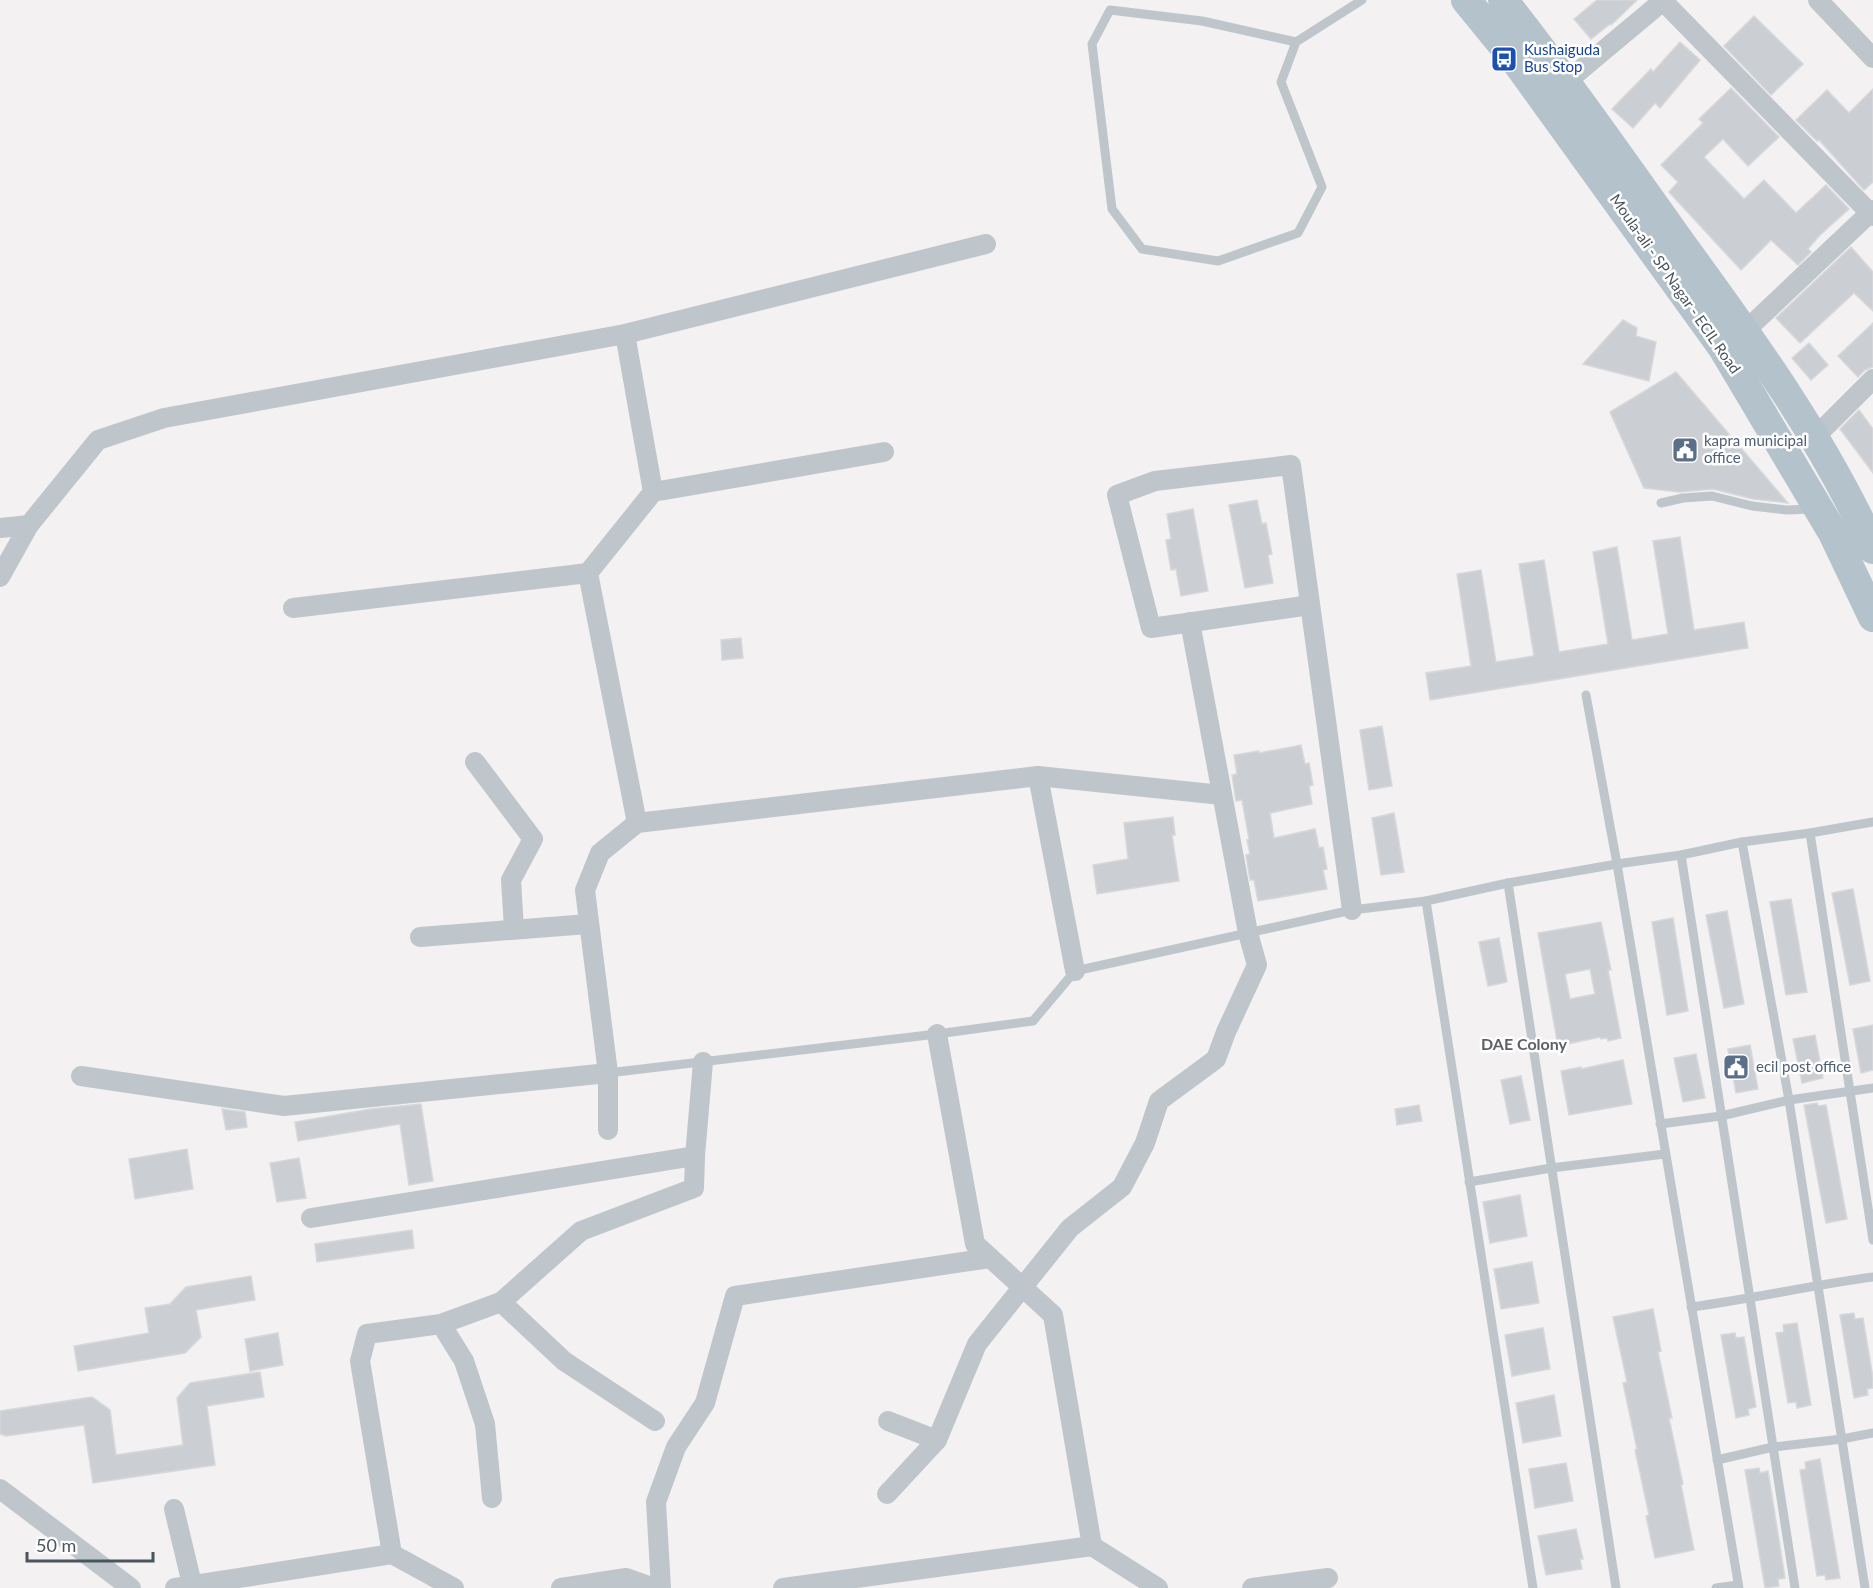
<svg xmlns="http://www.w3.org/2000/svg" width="1873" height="1588" font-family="Lato,sans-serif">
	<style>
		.building { fill: #cbced3; stroke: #d6d8db; stroke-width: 1.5; fill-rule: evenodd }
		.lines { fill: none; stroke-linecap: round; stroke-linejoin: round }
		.service { stroke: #bec6cc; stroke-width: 9 }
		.minor { stroke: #bec6cc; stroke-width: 20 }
		.primary { stroke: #b4c2cc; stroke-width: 30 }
		.labels { text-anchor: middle; stroke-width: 5; stroke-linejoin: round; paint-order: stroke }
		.transit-label { font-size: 15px; fill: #164399; stroke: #fff; text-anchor: start }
		.street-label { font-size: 15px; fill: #4b555c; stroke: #fff }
		.service-label { font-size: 15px; fill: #4e5e75; stroke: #fff; text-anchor: start }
		.neighbourhood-label { font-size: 16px; font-weight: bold; fill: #5e6265; stroke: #fff }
	</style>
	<rect width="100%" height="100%" fill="#f3f1f1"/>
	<g class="building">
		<polygon points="1597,0 1637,0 1611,25 1610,24 1591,39 1574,19"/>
		<polygon points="1754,16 1803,64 1771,95 1724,46"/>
		<polygon points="1680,42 1700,60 1660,108 1655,103 1633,128 1612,109 1651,69 1653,72"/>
		<polygon points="1731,88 1779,137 1748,166 1723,139 1704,157 1744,199 1764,180 1796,213 1826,185 1849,209 1819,236 1808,249 1811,252 1798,265 1771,240 1741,270 1669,192 1678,182 1661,165 1703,123 1699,119"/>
		<polygon points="1873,89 1873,182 1864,190 1819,140 1817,141 1796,120 1827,90 1849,113"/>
		<polygon points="1851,247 1873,272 1873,311 1854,293 1800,343 1776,318"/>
		<polygon points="1623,320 1637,328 1636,336 1656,342 1649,381 1583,364"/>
		<polygon points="1873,323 1873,367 1865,370 1858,377 1838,356"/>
		<polygon points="1809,343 1828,365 1811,380 1792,358"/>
		<polygon points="1676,372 1788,503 1753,499 1713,489 1679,492 1644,488 1610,412"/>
		<polygon points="1859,410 1873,429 1873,473 1840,429"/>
		<polygon points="1257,500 1262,524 1266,523 1272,554 1268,555 1273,583 1245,588 1229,505"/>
		<polygon points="1193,509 1208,591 1181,596 1176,569 1171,570 1166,540 1171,539 1167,514"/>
		<polygon points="1680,537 1694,630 1744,622 1748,648 1430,700 1426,673 1471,666 1457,574 1481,570 1496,662 1534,656 1519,564 1544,560 1559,652 1608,644 1593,552 1617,547 1632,640 1668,634 1653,541"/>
		<polygon points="741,638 743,658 722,660 721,640"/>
		<polygon points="1382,726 1392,786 1369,790 1360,730"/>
		<polygon points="1301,745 1305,764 1309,763 1313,785 1309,786 1312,804 1270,813 1274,838 1315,829 1319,848 1323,847 1327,869 1323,870 1327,889 1258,901 1254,880 1250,880 1246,855 1250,854 1247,840 1249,839 1242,800 1236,801 1232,775 1237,774 1234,755 1259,751 1259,753"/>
		<polygon points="1394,813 1404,872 1381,875 1372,818"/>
		<polygon points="1173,817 1175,835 1172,835 1179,881 1097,894 1093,865 1128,859 1124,823"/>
		<polygon points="1853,889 1870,981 1850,985 1832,893"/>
		<polygon points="1791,899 1807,992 1786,995 1770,902"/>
		<polygon points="1727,911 1744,1004 1724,1008 1706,915"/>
		<polygon points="1673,918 1688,1011 1667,1015 1652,922"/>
		<path d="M1601 922 1611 970H1608L1621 1038 1608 1041 1607 1038 1601 1039 1600 1037 1558 1046 1538 933ZM1590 969 1595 994 1570 999 1565 974Z"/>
		<polygon points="1499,938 1507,982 1488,986 1479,942"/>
		<polygon points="1873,1025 1873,1070 1861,1073 1853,1029"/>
		<polygon points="1815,1035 1823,1078 1802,1083 1793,1039"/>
		<polygon points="1750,1045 1758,1089 1736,1093 1728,1049"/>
		<polygon points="1696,1054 1705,1098 1683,1102 1674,1058"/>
		<polygon points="1623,1060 1632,1104 1569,1115 1561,1071 1581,1067 1581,1069"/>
		<polygon points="1521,1076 1530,1120 1510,1124 1501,1080"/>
		<polygon points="1817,1103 1818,1106 1826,1105 1847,1219 1826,1223 1804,1105"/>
		<polygon points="421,1104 433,1181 409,1185 400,1124 298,1141 295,1122 371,1109"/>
		<polygon points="1419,1105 1422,1121 1397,1125 1395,1109"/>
		<polygon points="222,1109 245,1112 247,1127 226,1130"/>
		<polygon points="187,1149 193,1189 135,1199 129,1159"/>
		<polygon points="299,1158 306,1198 277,1202 270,1163"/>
		<polygon points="1520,1195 1527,1236 1490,1243 1483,1202"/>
		<polygon points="412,1230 414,1248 317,1262 315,1244"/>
		<polygon points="1532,1262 1539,1303 1501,1309 1494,1269"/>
		<polygon points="251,1276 255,1300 196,1310 201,1337 185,1353 78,1371 74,1346 149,1333 145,1308 170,1304 186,1287"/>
		<polygon points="1653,1309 1661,1351 1658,1352 1672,1418 1669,1418 1683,1484 1681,1485 1694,1550 1655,1558 1646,1516 1649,1515 1635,1450 1637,1449 1623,1383 1627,1382 1613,1317"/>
		<polygon points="1854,1313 1855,1319 1863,1318 1873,1378 1873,1388 1867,1389 1868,1395 1854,1398 1840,1315"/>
		<polygon points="1797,1323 1811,1405 1797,1408 1796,1402 1788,1403 1776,1333 1784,1332 1783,1325"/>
		<polygon points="1543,1328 1550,1369 1512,1376 1505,1335"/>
		<polygon points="278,1333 283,1365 250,1371 245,1339"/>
		<polygon points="1735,1333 1736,1338 1744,1337 1756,1407 1748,1409 1749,1415 1736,1418 1721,1335"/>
		<polygon points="260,1372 264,1397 207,1406 215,1465 93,1483 84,1425 6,1436 0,1434 0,1411 92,1397 110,1410 116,1455 183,1445 177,1398 190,1383"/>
		<polygon points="1554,1395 1561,1436 1523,1443 1516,1403"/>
		<polygon points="1820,1459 1840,1578 1826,1580 1825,1575 1817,1576 1800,1470 1806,1469 1805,1462"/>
		<polygon points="1566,1463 1573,1501 1535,1508 1529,1469"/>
		<polygon points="1759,1468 1760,1473 1768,1471 1785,1578 1778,1579 1779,1586 1765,1588 1745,1470"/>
		<polygon points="1576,1529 1583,1559 1580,1559 1582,1569 1546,1575 1538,1536"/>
	</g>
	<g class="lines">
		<g class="service">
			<polyline points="1296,42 1202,21 1110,10 1092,44 1112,209 1142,249 1218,261 1298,233 1322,187 1281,82 1296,42 1362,0"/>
			<polyline points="1661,503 1683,498 1712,496 1752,506 1786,510 1812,509"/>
			<polyline points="1586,695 1617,864 1739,1588"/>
			<polyline points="1810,833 1873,1240"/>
			<polyline points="1742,842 1789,1100 1865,1588"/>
			<polyline points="1681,855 1795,1588"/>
			<polyline points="1508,883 1616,1588"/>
			<polyline points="1426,901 1533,1588"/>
			<polyline points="608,1073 937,1034 1033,1021 1075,971 1352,910 1426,901 1508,883 1617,864 1681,855 1742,842 1810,833 1873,822"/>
			<polyline points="1660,1124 1721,1116 1789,1100 1873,1088"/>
			<polyline points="1469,1182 1551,1168 1665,1154"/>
			<path d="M1691 1307C1752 1299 1812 1285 1873 1277"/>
			<polyline points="1717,1460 1773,1447 1842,1439 1873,1433"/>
			<polyline points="1716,1588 1738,1585"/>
		</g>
		<g class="minor">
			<polyline points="1662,0 1873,216"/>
			<polyline points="1818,0 1873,58"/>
			<polyline points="1566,82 1664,0"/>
			<polyline points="1745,331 1873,210"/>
			<polyline points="1814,438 1873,379"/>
			<polyline points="653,492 884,452"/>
			<polyline points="0,528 29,525"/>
			<polyline points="0,577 29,525 98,440 164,418 625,334 986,244"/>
			<polyline points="1310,605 1151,628 1117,495 1155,481 1291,465 1352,910"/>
			<polyline points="293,608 588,573"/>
			<polyline points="475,762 533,839 511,880 514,929"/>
			<polyline points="1038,776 1075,971"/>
			<polyline points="637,823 1038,776 1222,795"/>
			<polyline points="420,937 588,924"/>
			<polyline points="937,1034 975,1244 1053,1315 1092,1546 1158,1588"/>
			<polyline points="81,1076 284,1106 608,1073"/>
			<polyline points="608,1130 608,1073 585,890 600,853 637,823 588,573 653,492 625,334"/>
			<polyline points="311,1218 695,1156"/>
			<polyline points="501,1302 564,1361 655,1421"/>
			<polyline points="441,1324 464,1361 485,1424 492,1498"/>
			<polyline points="888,1421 937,1440"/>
			<polyline points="0,1489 131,1588"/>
			<polyline points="887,1494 937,1440 977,1344 1070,1228 1122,1187 1145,1143 1159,1101 1216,1059 1226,1032 1257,965 1248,933 1190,622"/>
			<polyline points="174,1509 193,1588"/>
			<polyline points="175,1588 392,1554"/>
			<polyline points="454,1588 392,1554 360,1361 367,1334 441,1324 501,1302 581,1231 694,1188 695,1156 703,1062"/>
			<polyline points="561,1588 626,1578 654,1588"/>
			<polyline points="661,1588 656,1502 676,1447 705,1403 735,1296 990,1258"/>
			<polyline points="783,1588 1092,1546"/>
			<polyline points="1252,1588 1328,1578"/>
		</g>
		<g class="primary">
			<polyline points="1466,0 1515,60 1723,348 1833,533 1873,617"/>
			<path d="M1503 0C1566 80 1624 163 1683 246 1753 342 1824 440 1873 549"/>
		</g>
	</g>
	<defs>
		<symbol id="bus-square" viewBox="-11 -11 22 22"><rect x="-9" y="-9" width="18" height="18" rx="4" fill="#1a4fb4" stroke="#fff"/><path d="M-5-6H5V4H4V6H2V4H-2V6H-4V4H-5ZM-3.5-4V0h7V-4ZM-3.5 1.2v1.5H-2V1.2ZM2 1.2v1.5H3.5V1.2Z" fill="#fff"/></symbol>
		<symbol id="civic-square" viewBox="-11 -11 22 22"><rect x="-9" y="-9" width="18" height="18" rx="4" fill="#5c6f8a" stroke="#fff"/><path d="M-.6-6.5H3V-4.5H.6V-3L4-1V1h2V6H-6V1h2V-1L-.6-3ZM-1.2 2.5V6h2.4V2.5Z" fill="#fff"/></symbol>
	</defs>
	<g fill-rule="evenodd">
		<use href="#bus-square" x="1489" y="44" width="30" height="30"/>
		<use href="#civic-square" x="1670" y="435" width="30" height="30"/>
		<use href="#civic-square" x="1721" y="1052" width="30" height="30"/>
	</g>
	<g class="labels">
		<g class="transit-label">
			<text x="1524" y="55">Kushaiguda<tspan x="1524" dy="17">Bus Stop</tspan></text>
		</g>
		<g class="street-label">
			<text transform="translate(1675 284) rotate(55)" y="5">Moula-ali - SP Nagar - ECIL Road</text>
		</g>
		<g class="service-label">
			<text x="1704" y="446">kapra municipal<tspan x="1704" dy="17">office</tspan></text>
			<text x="1756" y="1072">ecil post office</text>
		</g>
		<g class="neighbourhood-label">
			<text x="1524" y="1050">DAE Colony</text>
		</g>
	</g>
	<path d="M27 1552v9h126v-9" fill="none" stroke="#4b555c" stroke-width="3"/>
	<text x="36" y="1552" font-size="18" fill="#4b555c" stroke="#ffffff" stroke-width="4.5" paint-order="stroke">50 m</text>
</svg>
